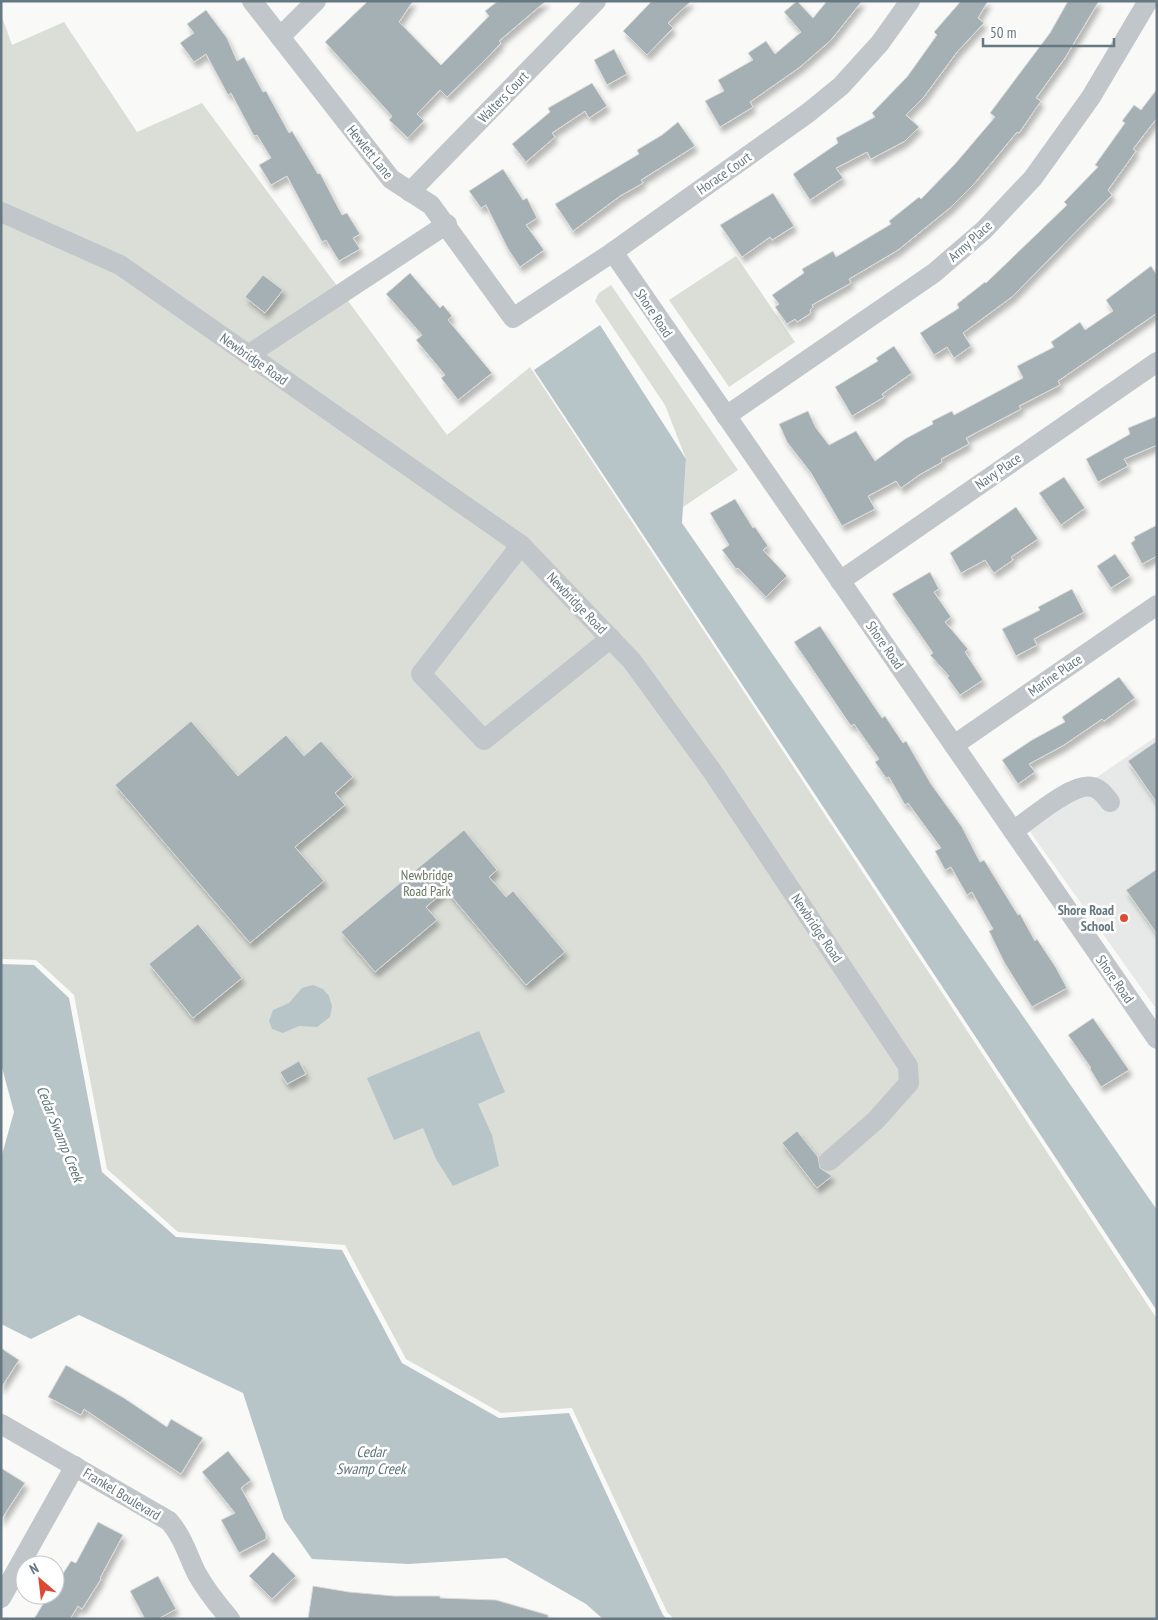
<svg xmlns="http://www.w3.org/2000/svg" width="1158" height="1620" font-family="'PT Sans Narrow',sans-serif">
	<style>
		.built { fill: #e7e9e8 }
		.green { fill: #daded7 }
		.water { fill: #b8c5c8 }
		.building { fill: #a5b0b4; stroke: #dbdbd9; filter: url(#shadow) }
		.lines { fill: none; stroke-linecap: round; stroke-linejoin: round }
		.minor { stroke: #c0c6c9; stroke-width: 20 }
		.poi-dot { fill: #dd4a34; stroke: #fff; stroke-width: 2 }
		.labels { text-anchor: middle; stroke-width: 5; stroke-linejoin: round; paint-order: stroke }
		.street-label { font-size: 14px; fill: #667881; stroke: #fff }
		.park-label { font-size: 14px; fill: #6a7964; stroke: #fff }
		.poi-label { font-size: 14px; font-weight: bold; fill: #667881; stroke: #fff; text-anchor: end }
		.water-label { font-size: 15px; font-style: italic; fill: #60767b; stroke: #fff }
	</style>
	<defs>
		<filter id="shadow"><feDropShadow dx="3" dy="5.5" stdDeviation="2.5" flood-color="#0004"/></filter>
	</defs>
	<rect width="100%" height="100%" fill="#f9f9f7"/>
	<polygon class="built" points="1157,736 1157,1010 1026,826"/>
	<g class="green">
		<polygon points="1,14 12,45 64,22 137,132 202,103 447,435 530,367 1157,1319 1157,1619 674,1619 667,1612 572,1408 501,1413 406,1359 345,1245 178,1232 107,1169 74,995 36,960 1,959"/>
		<polygon points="736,256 795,342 729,387 669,300"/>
		<polygon points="611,285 738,470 683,507 686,459 665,405 595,301 599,293"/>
	</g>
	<g class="water">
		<polygon points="600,325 686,459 682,523 1157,1210 1157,1311 534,370"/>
		<polygon points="1,964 34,965 69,998 102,1172 176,1237 342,1250 402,1363 499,1418 569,1413 663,1615 667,1619 603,1619 586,1604 506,1558 408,1564 312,1559 284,1519 243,1393 79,1315 31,1339 1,1324 1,1158 14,1112 1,1064"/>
		<polygon points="313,985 323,989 329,996 332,1006 330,1017 317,1027 299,1026 283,1033 272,1029 269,1021 273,1010 289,1003 302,988"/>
		<polygon points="479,1031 505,1092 478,1104 492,1135 499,1166 453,1186 436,1159 423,1128 394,1140 367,1078"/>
	</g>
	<g class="building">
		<polygon points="368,1 413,1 399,22 441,65 489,16 485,11 498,1 546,1 499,41 501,43 485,60 447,97 440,90 417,114 424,121 408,138 389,120 392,116 325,42"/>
		<polygon points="652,1 691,1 668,23 673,28 647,55 623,31"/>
		<polygon points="797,1 813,18 827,1 862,1 831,40 800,67 750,102 753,107 720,127 705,101 724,91 718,80 753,60 748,53 766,41 775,54 801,32 784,12"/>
		<polygon points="961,1 988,1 978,18 984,23 957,52 923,98 906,115 919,127 905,141 871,159 867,152 836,168 843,178 810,200 793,174 838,143 836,138 875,117 872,113 907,77 937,35 934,32"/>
		<polygon points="1068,1 1099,1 1065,58 1036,98 1041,101 1019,133 1017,132 974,184 951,207 898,250 849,279 851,283 812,305 813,307 810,310 811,313 797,322 795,319 787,324 775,307 779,304 772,295 804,273 802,269 833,251 836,257 891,224 889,221 919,197 921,199 955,164 995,117 990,113 1050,33"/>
		<polygon points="206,10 227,38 237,61 244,57 263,92 266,91 289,133 292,131 318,174 320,173 342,215 347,213 360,234 353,238 360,249 339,261 326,240 322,242 287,176 271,185 259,165 271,158 257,135 254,136 231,93 228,95 206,54 194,62 180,43 194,33 187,24"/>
		<polygon points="614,49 627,74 607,85 594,60"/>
		<polygon points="592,83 607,106 589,118 585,111 552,133 555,137 526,162 512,144 550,112 548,108"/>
		<polygon points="1157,89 1157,118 1133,149 1136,151 1108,190 1112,195 1013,296 963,333 971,346 954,358 947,347 934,355 920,333 959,308 957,304 985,282 986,283 1067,205 1064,202 1098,167 1095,165 1125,123 1122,121 1134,105 1141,110"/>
		<polygon points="678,122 695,146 641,180 643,183 620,196 573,231 555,204 639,154 637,150 662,135"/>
		<polygon points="503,169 523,200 527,198 537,218 526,225 544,250 520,267 508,249 486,205 481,208 469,191"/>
		<polygon points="773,193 794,226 772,240 770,237 742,257 720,225"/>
		<polygon points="1151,266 1157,275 1157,313 1058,381 1060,385 1019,406 1021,409 966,438 969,444 941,459 942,462 919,475 901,488 896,481 868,496 875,509 842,526 811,473 787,442 779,424 808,411 816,428 829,445 856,431 875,461 905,439 933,424 932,421 952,411 954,415 1023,378 1017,366 1054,347 1051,342 1080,322 1085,330 1113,311 1106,300"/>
		<polygon points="410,273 440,308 443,305 452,316 448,320 492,373 458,400 441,378 445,375 416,340 422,335 386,294"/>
		<polygon points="263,275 283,290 265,313 245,297"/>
		<polygon points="894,346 912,373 882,394 884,397 852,416 835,387 878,361 876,358"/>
		<polygon points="1157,416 1157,445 1124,459 1128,466 1098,482 1086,459 1130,434 1128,428"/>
		<polygon points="1064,477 1085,508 1061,525 1039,493"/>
		<polygon points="735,499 753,528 755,527 768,546 763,550 787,576 766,597 738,568 736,569 722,550 729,545 710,513"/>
		<polygon points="1016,507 1038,539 1011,557 1013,560 994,573 985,560 961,573 950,553"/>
		<polygon points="1157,525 1157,556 1142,564 1131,543 1135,540 1134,537"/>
		<polygon points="1115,554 1130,576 1111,588 1097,566"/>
		<polygon points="930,572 939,589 934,592 951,617 945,622 968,649 965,652 983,680 960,695 947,677 949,676 930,655 933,653 892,594"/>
		<polygon points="1072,589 1084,612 1034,639 1037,645 1016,656 1002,629 1040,610 1038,607"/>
		<polygon points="820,626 882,718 885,716 903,743 906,741 931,784 962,827 980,862 984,860 1018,915 1020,914 1035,941 1037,939 1055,966 1067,988 1032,1007 1004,962 989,931 993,929 972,892 967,895 951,867 945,870 935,851 941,848 908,803 905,805 889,777 886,778 875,762 879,759 854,724 851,726 794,642"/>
		<polygon points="1119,677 1135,698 1104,721 1102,719 1064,745 1029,764 1035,772 1018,784 1002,760 1032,740 1065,722 1062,717"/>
		<polygon points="191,721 238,776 286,735 304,756 321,741 353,777 335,793 345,805 295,847 324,881 250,943 115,785"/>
		<polygon points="1157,741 1157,803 1128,761"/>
		<polygon points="464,830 497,870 489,877 506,897 513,891 565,952 526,985 446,890 426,907 437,920 375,972 341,932"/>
		<polygon points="1157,869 1157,934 1126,890"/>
		<polygon points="198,924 242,978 193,1018 149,964"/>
		<polygon points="1093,1018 1129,1070 1101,1087 1090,1069 1091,1068 1068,1035"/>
		<polygon points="299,1061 306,1074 287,1084 280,1072"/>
		<polygon points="797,1131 818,1157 820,1168 832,1176 817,1188 782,1143"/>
		<polygon points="1,1348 19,1360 1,1388"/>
		<polygon points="66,1365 124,1398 167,1427 171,1419 203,1438 181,1474 84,1409 81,1415 48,1397"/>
		<polygon points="228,1451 251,1480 241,1488 266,1534 266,1539 239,1553 221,1520 235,1513 202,1472"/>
		<polygon points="1,1468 25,1483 1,1520"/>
		<polygon points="98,1522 123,1535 100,1578 101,1579 82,1609 78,1606 70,1619 34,1619 46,1599 49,1595 55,1595 55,1586 71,1561 76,1563"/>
		<polygon points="273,1552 296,1576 272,1599 249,1576"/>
		<polygon points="158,1576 176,1609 158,1619 145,1619 130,1591"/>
		<polygon points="313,1586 349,1592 394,1596 440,1596 440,1598 496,1600 548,1615 548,1619 308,1619"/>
	</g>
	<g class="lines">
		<g class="minor">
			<polyline points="252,1 391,179 431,205 513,318 613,252 808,113 841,86 880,43 910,1"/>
			<polyline points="280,37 316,1"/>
			<polyline points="410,192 596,1"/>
			<polyline points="1,212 120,265 521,545 632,661 712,771 908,1066 909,1083 876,1120 829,1161"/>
			<polyline points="613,252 1157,1039"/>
			<polyline points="248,355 447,224"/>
			<polyline points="726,416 934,273 984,230 1033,178 1091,97 1148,1"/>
			<polyline points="521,545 421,674 484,740 611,638"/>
			<polyline points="840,581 1157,362"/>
			<polyline points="954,745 1157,605"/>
			<path d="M1013 831C1030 820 1072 782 1092 787 1100 788 1105 796 1110 802"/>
			<path d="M1 1424 169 1521C183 1537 188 1556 197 1574 206 1590 217 1604 230 1619"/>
			<polyline points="1,1598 75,1466"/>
		</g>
	</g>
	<circle class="poi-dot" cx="1124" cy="918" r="5"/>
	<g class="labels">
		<g class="street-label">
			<text transform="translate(503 97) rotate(-46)" y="5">Walters Court</text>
			<text transform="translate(370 152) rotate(51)" y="5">Hewlett Lane</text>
			<text transform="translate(724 173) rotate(-35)" y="5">Horace Court</text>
			<text transform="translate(970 241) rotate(-42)" y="5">Army Place</text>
			<text transform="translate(654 313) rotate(56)" y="5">Shore Road</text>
			<text transform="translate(254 359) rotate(35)" y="5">Newbridge Road</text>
			<text transform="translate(998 471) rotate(-35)" y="5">Navy Place</text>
			<text transform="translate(577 603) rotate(46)" y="5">Newbridge Road</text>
			<text transform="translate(885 645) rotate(55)" y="5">Shore Road</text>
			<text transform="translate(1055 675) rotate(-35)" y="5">Marine Place</text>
			<text transform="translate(817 928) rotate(56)" y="5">Newbridge Road</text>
			<text transform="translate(1115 979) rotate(55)" y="5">Shore Road</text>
			<text transform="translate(122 1494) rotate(31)" y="5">Frankel Boulevard</text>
		</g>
		<g class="park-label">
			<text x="427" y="880">Newbridge<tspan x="427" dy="16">Road Park</tspan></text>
		</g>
		<g class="poi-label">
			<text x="1114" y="915">Shore Road<tspan x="1114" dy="16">School</tspan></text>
		</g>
		<g class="water-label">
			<text transform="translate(60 1134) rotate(68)" y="5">Cedar Swamp Creek</text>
			<text x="371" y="1457">Cedar<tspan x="371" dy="17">Swamp Creek</tspan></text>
		</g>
	</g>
	<rect width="1158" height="1620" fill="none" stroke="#667881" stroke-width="5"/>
	<g transform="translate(40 1580) rotate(332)"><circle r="24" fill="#ffffff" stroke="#c2c9cd"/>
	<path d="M0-4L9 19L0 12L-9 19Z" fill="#dd4a34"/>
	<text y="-8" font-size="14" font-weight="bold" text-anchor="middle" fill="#667881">N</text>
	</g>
	<path d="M983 38v8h131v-8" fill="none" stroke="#667881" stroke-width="2.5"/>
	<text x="990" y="38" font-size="15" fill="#667881" stroke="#ffffff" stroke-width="4" paint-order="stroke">50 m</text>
</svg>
